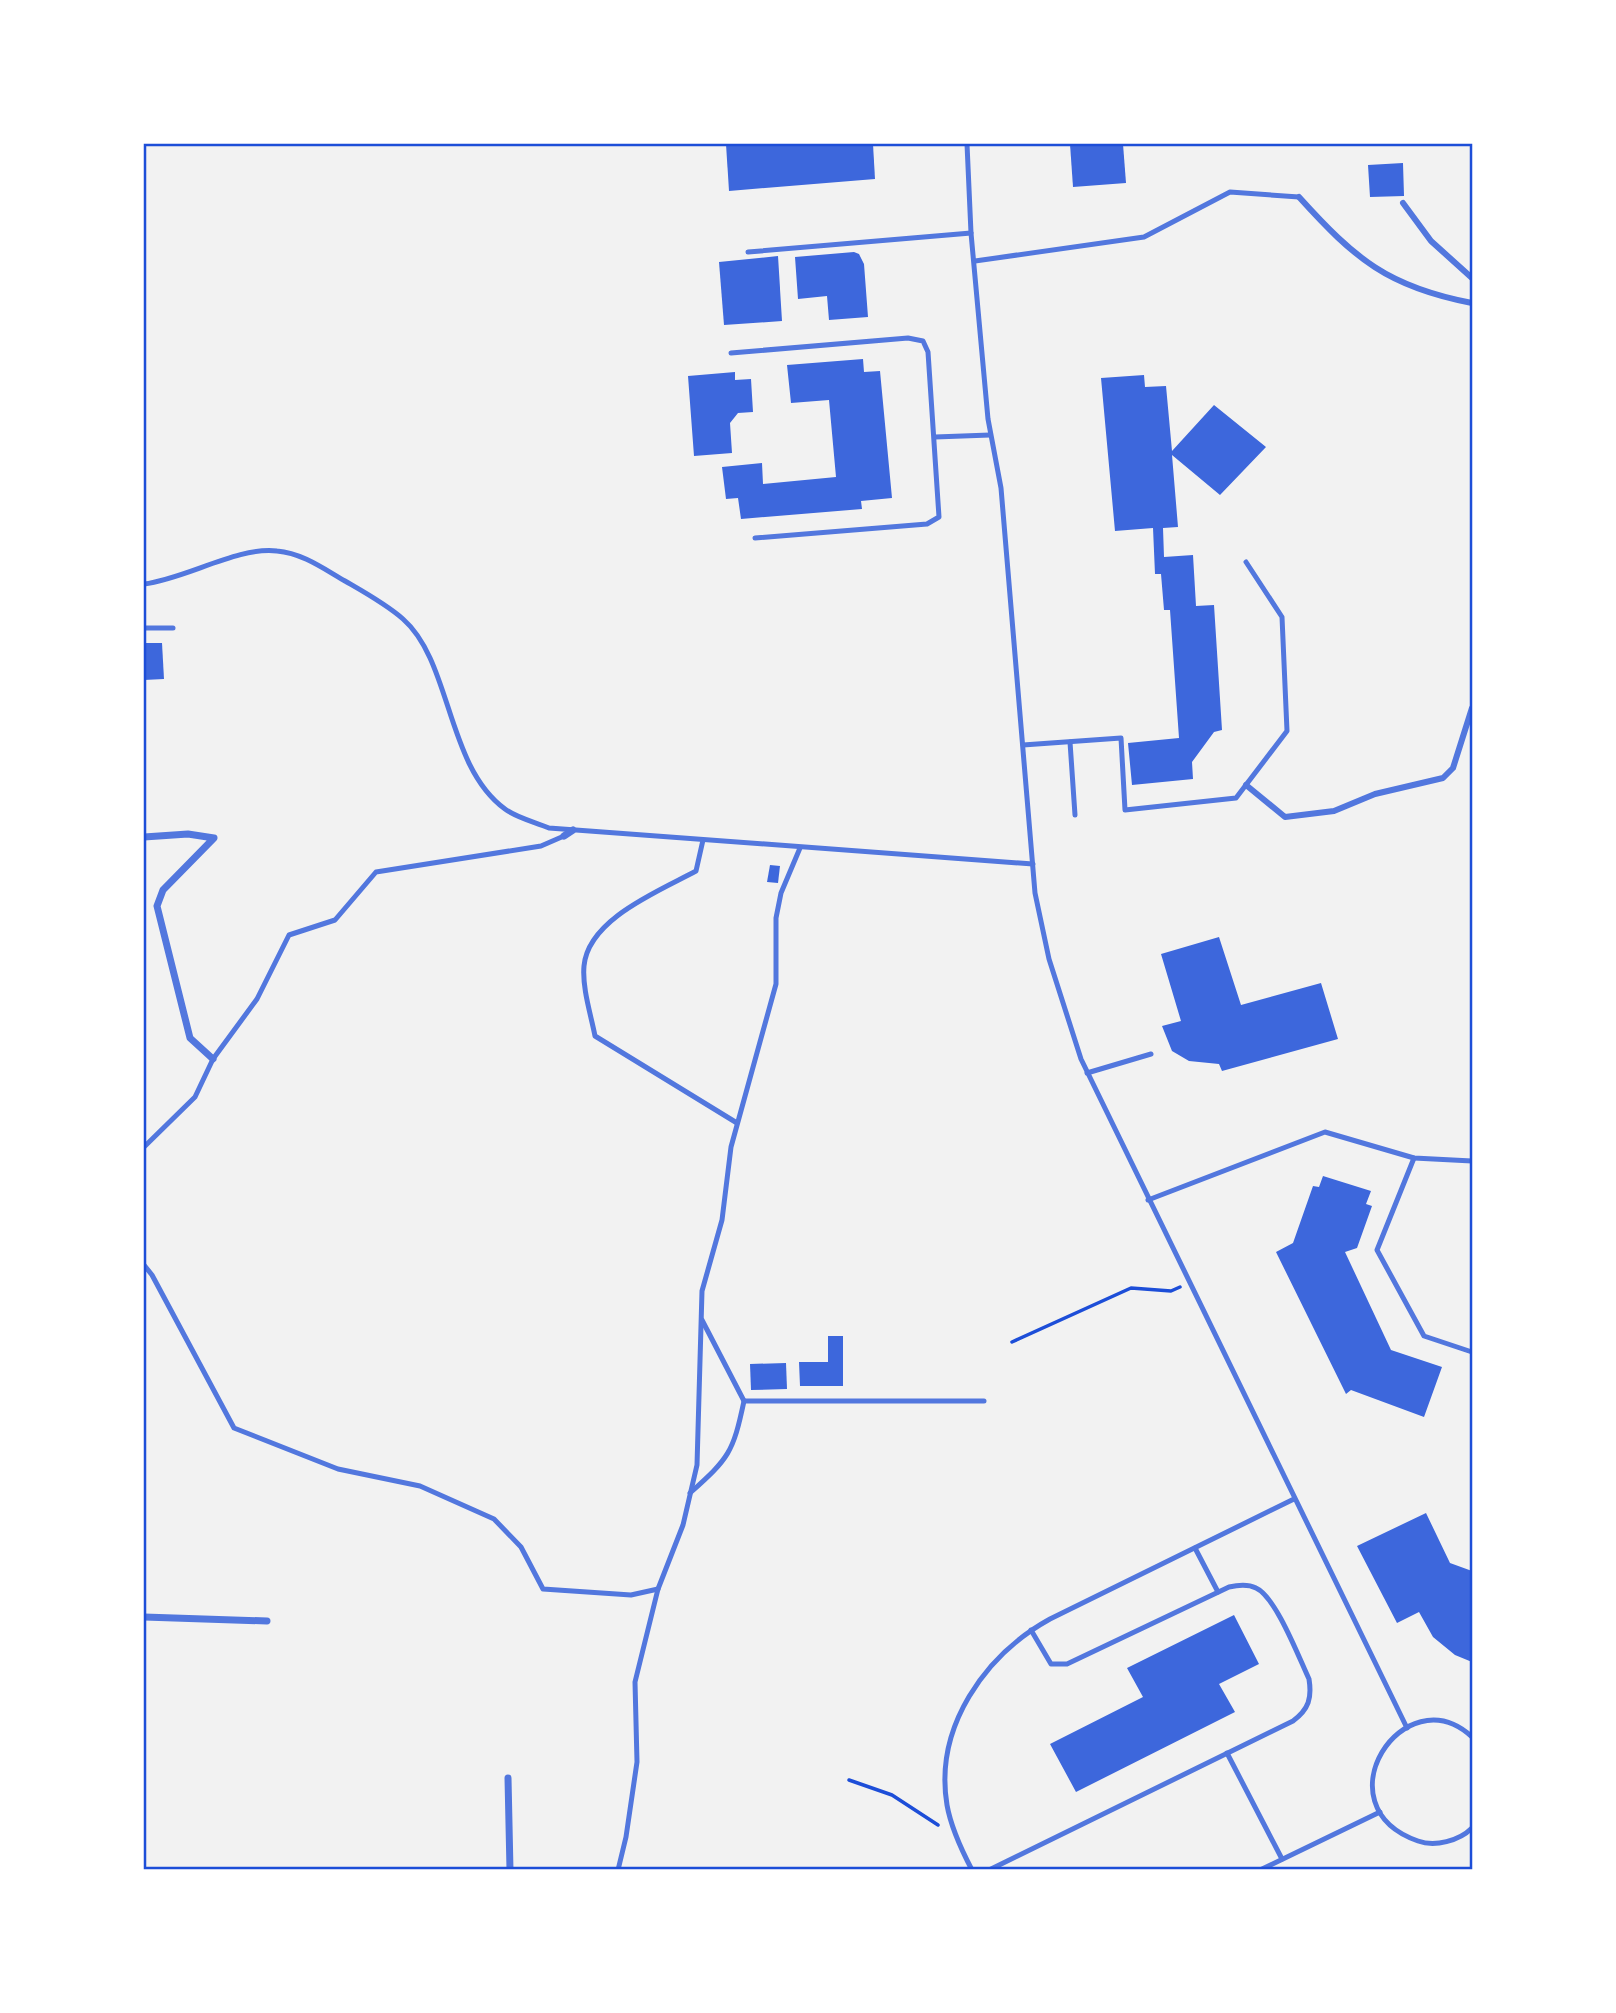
<svg xmlns="http://www.w3.org/2000/svg" width="1616" height="2013" font-family="Quicksand,sans-serif">
	<style>
		.building { fill: #3d67dc }
		.lines { fill: none; stroke-linecap: round; stroke-linejoin: round }
		.path { stroke: #1d4ed8; stroke-width: 3.5 }
		.service { stroke: #5277de; stroke-width: 5 }
		.pedestrian { stroke: #5277de; stroke-width: 6 }
		.minor { stroke: #5277de; stroke-width: 7 }
		.neatline { fill: none; stroke: #1d4ed8; stroke-width: 2.5 }
	</style>
	<rect width="100%" height="100%" fill="#f2f2f2"/>
	<g class="building">
		<polygon points="726,144 873,144 875,179 729,191"/>
		<polygon points="1070,144 1123,144 1126,183 1073,187"/>
		<polygon points="1403,163 1404,196 1370,197 1368,165"/>
		<polygon points="854,252 859,254 864,264 868,317 829,320 827,296 798,299 795,257"/>
		<polygon points="778,256 782,321 724,325 719,262"/>
		<polygon points="863,359 864,372 880,371 892,498 861,501 862,509 741,519 738,498 726,499 722,467 762,463 763,484 836,477 829,400 791,403 787,365"/>
		<polygon points="735,372 735,380 751,379 753,412 738,413 730,423 732,453 694,456 688,376"/>
		<polygon points="1144,375 1145,387 1166,386 1172,451 1214,405 1266,447 1220,495 1172,455 1178,527 1163,528 1164,557 1193,555 1196,606 1214,605 1222,730 1214,732 1192,762 1193,779 1132,785 1128,743 1179,738 1170,610 1164,610 1161,574 1155,574 1153,528 1115,531 1101,378"/>
		<polygon points="144,643 162,643 164,679 144,680"/>
		<polygon points="770,865 780,866 778,883 767,882"/>
		<polygon points="1219,937 1241,1005 1321,983 1338,1039 1222,1071 1219,1064 1189,1061 1172,1051 1162,1026 1181,1021 1161,954"/>
		<polygon points="1323,1176 1371,1191 1366,1204 1372,1206 1357,1248 1345,1252 1391,1350 1442,1367 1424,1417 1351,1390 1346,1394 1276,1252 1293,1243 1313,1186 1319,1187"/>
		<polygon points="828,1336 843,1336 843,1386 800,1386 799,1362 828,1362"/>
		<polygon points="786,1363 787,1389 751,1390 750,1364"/>
		<polygon points="1426,1513 1450,1563 1472,1571 1472,1662 1455,1655 1433,1637 1419,1612 1397,1623 1357,1546"/>
		<polygon points="1234,1615 1259,1664 1219,1684 1235,1712 1076,1792 1050,1744 1143,1697 1127,1668"/>
	</g>
	<g class="lines">
		<g class="path">
			<polyline points="1012,1342 1131,1288 1171,1291 1180,1287"/>
			<polyline points="849,1780 892,1795 938,1825"/>
		</g>
		<g class="service">
			<polyline points="967,144 971,233 988,419 1001,488 1035,893 1049,959 1081,1059 1407,1728"/>
			<polyline points="748,252 971,233"/>
			<polyline points="975,261 1144,237 1230,192 1299,197"/>
			<polyline points="731,353 908,338 923,341 928,352 939,517 927,524 755,538"/>
			<polyline points="935,437 990,435"/>
			<path d="M144 584C185 579 239 546 277 551 302 553 324 569 345 581 364 592 386 604 403 619 452 662 446 766 505 809 517 818 535 822 549 828L1033 864"/>
			<polyline points="144,628 173,628"/>
			<polyline points="1070,742 1075,815"/>
			<polyline points="1023,745 1121,738 1125,810 1236,798 1287,731 1282,617 1246,562"/>
			<path d="M703 840 696 871C659 891 588 919 584 966 582 988 591 1015 595 1036L737 1123"/>
			<polyline points="1087,1073 1151,1054"/>
			<polyline points="144,1147 195,1097 213,1059 257,999 289,935 335,920 376,872 541,846 564,836"/>
			<polyline points="1414,1158 1377,1250 1424,1336 1472,1352"/>
			<polyline points="1148,1200 1325,1132 1414,1158 1472,1161"/>
			<polyline points="144,1265 152,1275 234,1428 338,1469 420,1486 494,1519 521,1547 543,1589 631,1595 658,1589"/>
			<polyline points="702,1320 744,1401"/>
			<path d="M690 1493C729 1458 733 1453 744 1401H984"/>
			<polyline points="1195,1548 1218,1592"/>
			<path d="M1472 1737C1404 1674 1318 1806 1418 1841 1435 1847 1459 1841 1472 1828"/>
			<polyline points="1227,1753 1282,1859"/>
			<polyline points="618,1870 626,1837 637,1762 635,1682 658,1589 683,1525 697,1465 702,1291 722,1220 731,1147 776,984 776,918 781,893 800,848"/>
			<path d="M972 1870C961 1849 951 1828 947 1805 934 1727 985 1655 1050 1619L1294 1499"/>
			<path d="M989 1870 1293 1721C1309 1709 1312 1698 1309 1679 1299 1658 1276 1597 1256 1588 1248 1584 1238 1585 1229 1587L1067 1664H1051L1031 1630"/>
			<polyline points="1260,1870 1380,1812"/>
		</g>
		<g class="pedestrian">
			<path d="M1299 197C1355 259 1388 287 1472 303"/>
			<polyline points="1403,203 1431,241 1472,278"/>
			<polyline points="1246,785 1285,817 1334,811 1375,794 1443,778 1453,768 1472,708"/>
		</g>
		<g class="minor">
			<polyline points="564,836 573,830"/>
			<polyline points="144,837 188,834 214,838 163,890 157,906 190,1038 213,1059"/>
			<polyline points="144,1617 267,1621"/>
			<polyline points="508,1778 510,1870"/>
		</g>
	</g>
	<rect width="1616" height="2013" fill="none" stroke="#ffffff" stroke-width="290"/>
	<rect x="145" y="145" width="1326" height="1723" class="neatline"/>
</svg>
